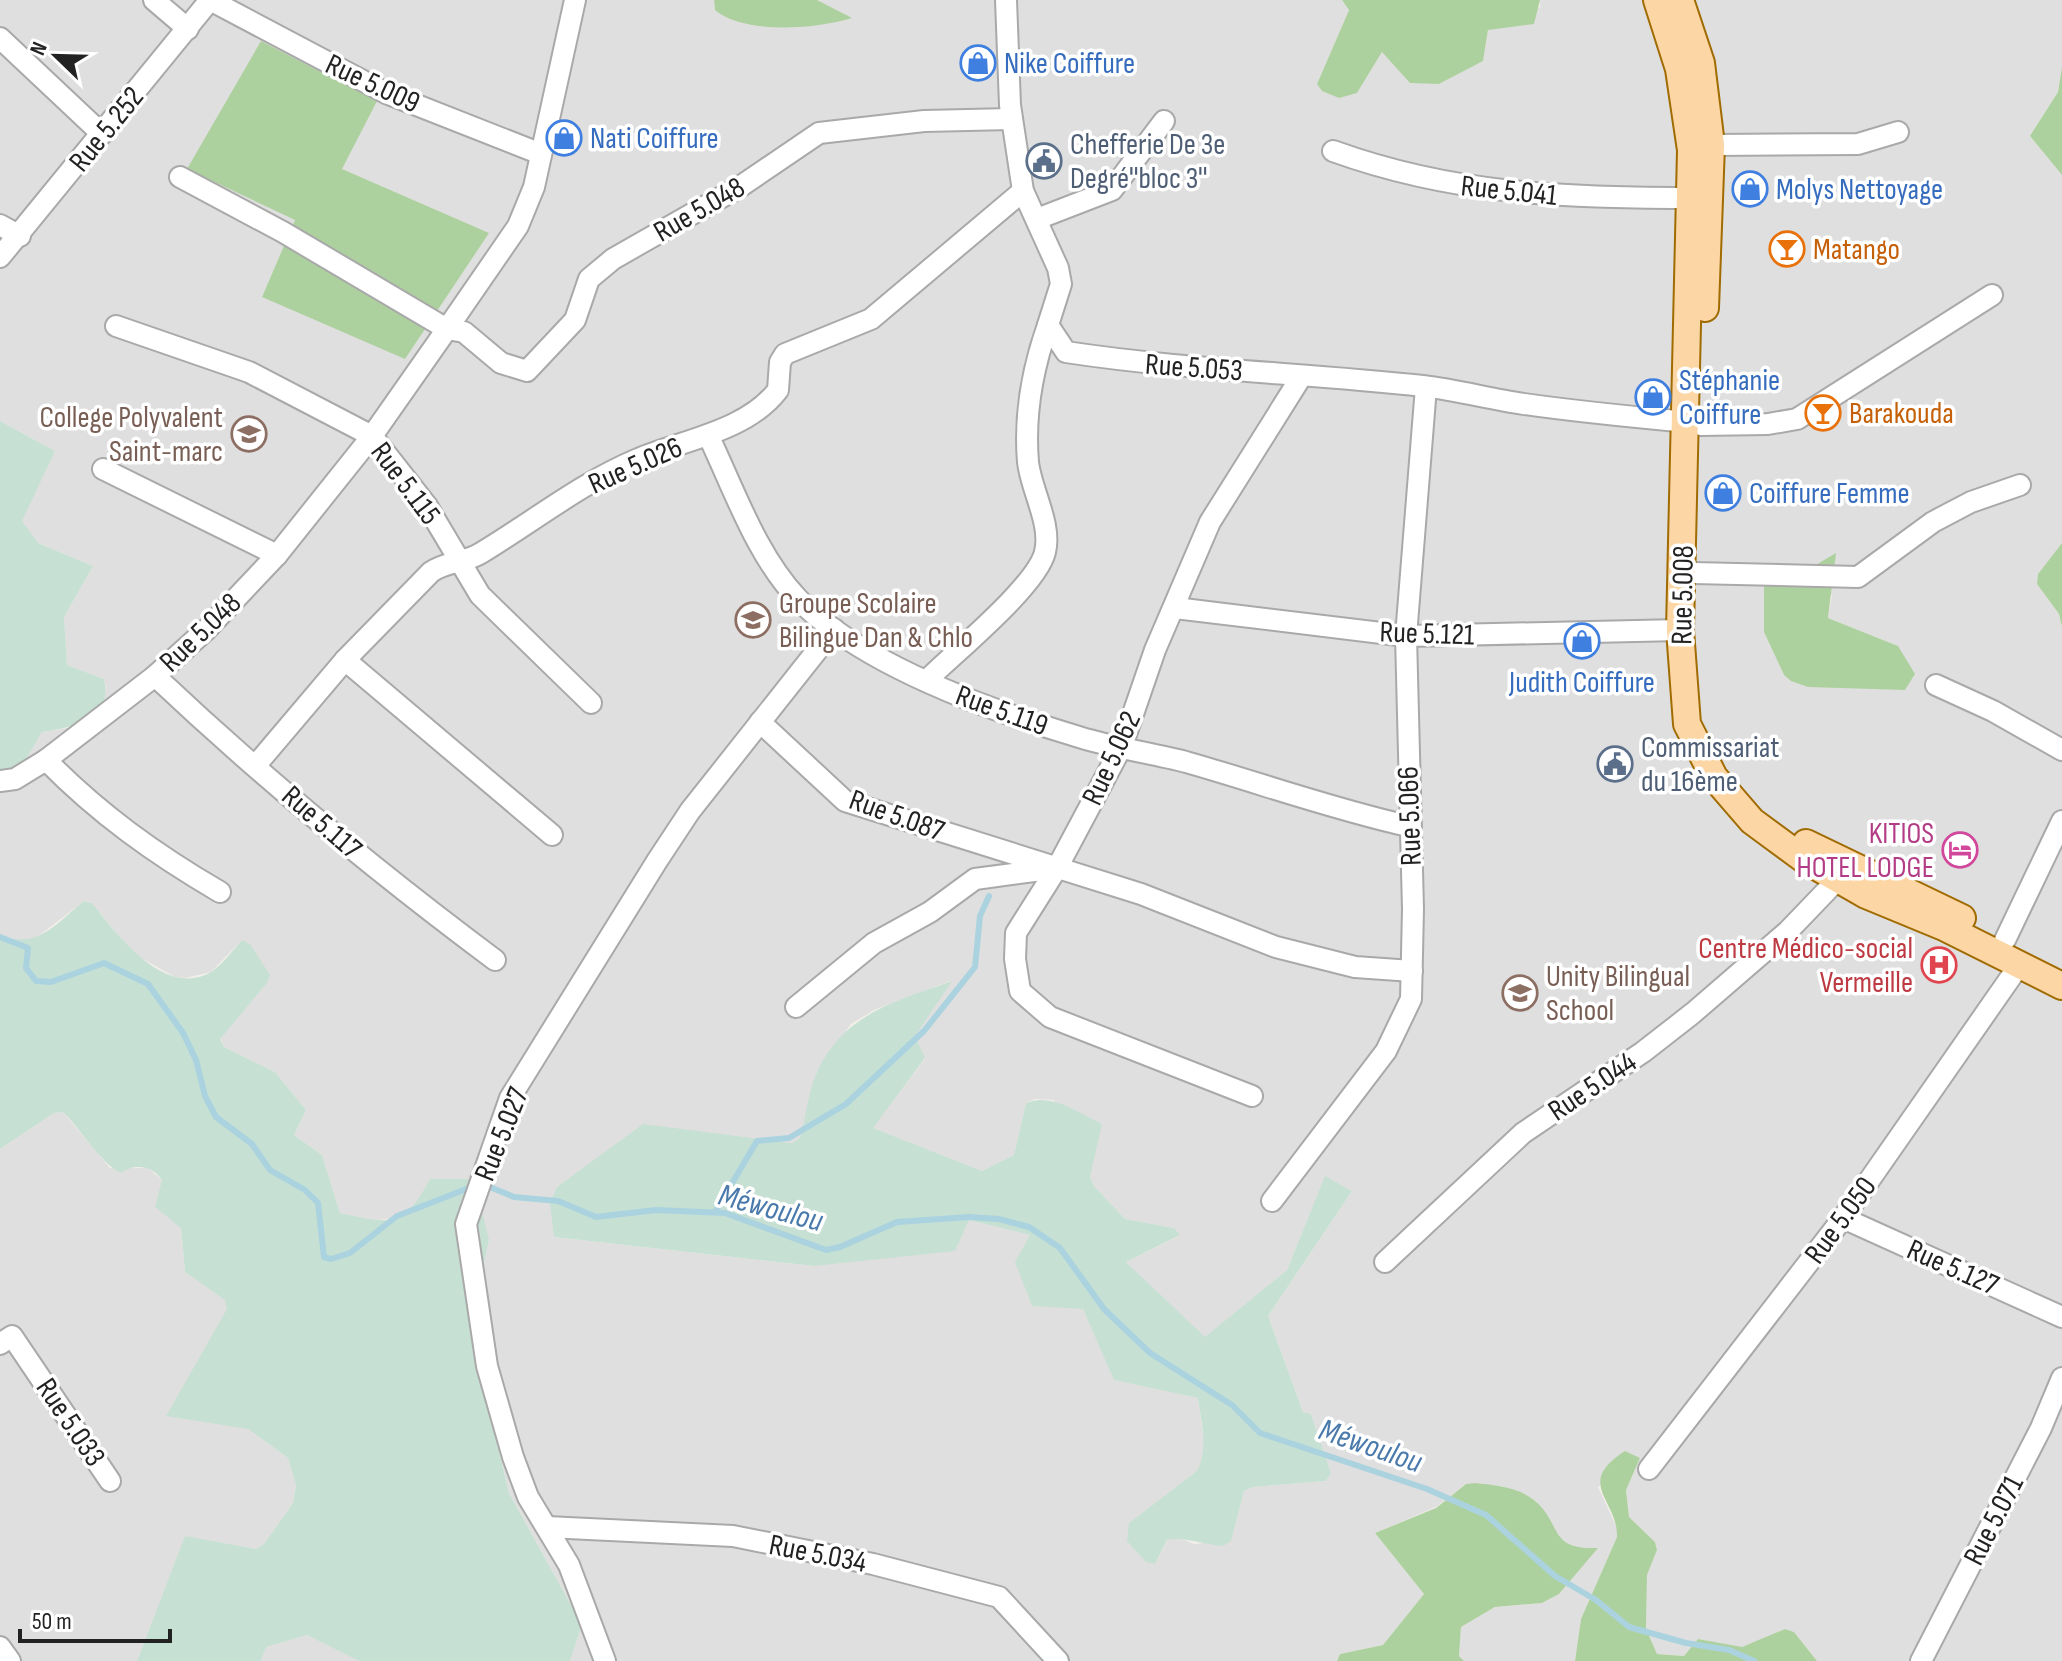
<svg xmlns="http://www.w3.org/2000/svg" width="2062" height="1661" font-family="'Sofia Sans Condensed',sans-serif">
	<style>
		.residential { fill: #e0dfdf; fill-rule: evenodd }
		.forest { fill: #add19e }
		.wetland { fill: #c6e0d4 }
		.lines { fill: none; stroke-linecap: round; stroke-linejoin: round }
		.stream { stroke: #aad3df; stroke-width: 6 }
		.minor-casing { stroke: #a9a9a9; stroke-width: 24 }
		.major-casing { stroke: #a06b00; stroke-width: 30 }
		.minor { stroke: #fff; stroke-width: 20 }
		.major { stroke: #fcd6a4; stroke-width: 26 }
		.labels { text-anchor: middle; stroke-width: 7; stroke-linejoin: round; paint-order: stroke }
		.shop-label { font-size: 30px; fill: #366cbe; stroke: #fff; text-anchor: start }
		.street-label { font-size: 30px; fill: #222; stroke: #fff }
		.service-label { font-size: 30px; fill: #4e5e75; stroke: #fff; text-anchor: start }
		.food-label { font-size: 30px; fill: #c56008; stroke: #fff; text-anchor: start }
		.education-label { font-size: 30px; fill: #785e54; stroke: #fff; text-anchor: start }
		.hotel-label { font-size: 30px; fill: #b23c85; stroke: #fff; text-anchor: end }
		.health-label { font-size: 30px; fill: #be3a42; stroke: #fff; text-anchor: end }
		.water-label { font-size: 32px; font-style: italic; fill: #4a7aab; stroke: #fff }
	</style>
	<rect width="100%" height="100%" fill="#f2efe9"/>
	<g class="residential">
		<path d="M0 0H714L715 10 851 18 817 0H1342L1349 10 1317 84 1357 93 1382 52 1439 84 1448 79 1483 61 1488 30 1540 7V0H2062V67L2058 92 2030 136 2062 175V543L2038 574 2037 584 2059 614 2062 628V1661H1817L1794 1632 1785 1629 1742 1648 1698 1639 1684 1656 1657 1654 1646 1629 1647 1575 1657 1550 1655 1542 1629 1517 1626 1490 1640 1458 1598 1487 1617 1528V1537L1581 1619 1575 1661H1464L1459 1656 1461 1627 1495 1607 1542 1603 1559 1594 1597 1548 1580 1549 1560 1540 1536 1501 1527 1496 1502 1486 1466 1484 1436 1507 1375 1533 1424 1594 1383 1645 1340 1654 1337 1661H570L582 1625 509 1493 470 1330 489 1240 430 1179 414 1209 403 1218 376 1220 340 1213 322 1155 294 1135 306 1110 275 1072 224 1047 220 1038 267 983 241 941 211 972 185 978 175 977 134 954 92 903 84 901 36 938 19 942 0 936V794L15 779 42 732 80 726 103 702 106 688 104 679 67 665 64 617 93 566 38 543 21 521 55 451 0 421ZM341 169 488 233 262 297 295 220ZM1832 595 1828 618 1898 646 1784 675 1764 632ZM950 981 914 1036 925 1059 872 1128 982 1171 1014 1155 1026 1103 1035 1099 1054 1100 1094 1186 1125 1219 1174 1228 1179 1236 1126 1262 1205 1338 1287 1270 1325 1177 1352 1191 1268 1316 1303 1412 1311 1414 1331 1473 1326 1481 1253 1487 1244 1491 1231 1540 1194 1544 1177 1537 1168 1539 1155 1564 1129 1523 1198 1471 1205 1451 1198 1398 1115 1380 1083 1309 1031 1235 969 1220 814 1266 554 1237 775 1141 792 1143 800 1138 817 1072 851 1024 874 1010Z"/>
		<polygon points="63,1112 110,1168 148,1168 162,1180 181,1228 185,1272 226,1300 248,1429 288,1458 296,1485 293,1503 264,1544 256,1549 185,1537 137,1661 0,1661 0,1149 54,1113"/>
		<polygon points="307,1635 358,1659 359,1661 261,1661 266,1647"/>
	</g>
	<g class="forest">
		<path d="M714 0H817L852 18C816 29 745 35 715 10Z"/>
		<polygon points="1342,0 1540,0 1534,24 1488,30 1483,61 1439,84 1410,83 1382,52 1357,93 1339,98 1322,91 1317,84 1349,10"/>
		<polygon points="261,41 377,101 342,169 489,233 405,359 262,297 295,220 187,169"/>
		<polygon points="2062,67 2062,175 2030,136 2058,92"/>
		<polygon points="2062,543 2062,627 2059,614 2037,584 2038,574"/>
		<polygon points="1836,553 1828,618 1898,646 1915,674 1905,690 1808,687 1791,681 1784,675 1764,632 1764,576 1797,576"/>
		<path d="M1625 1451 1640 1458 1626 1490 1629 1517 1655 1542 1657 1550 1647 1575 1646 1629 1657 1654 1684 1656 1698 1639 1742 1647 1785 1629 1794 1632 1817 1661H1575L1581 1619 1617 1537C1618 1499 1574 1484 1625 1451Z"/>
		<path d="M1475 1483C1494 1485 1518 1487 1534 1500 1563 1524 1547 1550 1598 1548L1559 1594 1542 1603 1495 1607 1461 1627 1459 1656 1464 1661H1337L1340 1654 1383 1645 1424 1594 1375 1533 1436 1508 1466 1484Z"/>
	</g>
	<g class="wetland">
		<path d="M0 421 55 451 22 521 38 543 93 566 64 617 67 665 104 679C114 719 72 728 42 732L15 779 0 794Z"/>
		<path d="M84 901 92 903C117 934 164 999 211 972 222 965 233 950 242 940L250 944 270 975 267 983 220 1039 224 1047 275 1072 306 1110 294 1135 322 1155 340 1213C394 1224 403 1229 430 1179H474L489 1240 470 1330 509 1493 582 1625 570 1661H359L307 1635 266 1647 261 1661H137L185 1536 256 1549 264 1544 293 1503 296 1485 288 1458 248 1429 166 1416 227 1309 225 1300 185 1272 181 1228 155 1207 162 1180C152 1166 135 1163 121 1173 101 1164 80 1128 63 1112L54 1113 0 1149V936C39 949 55 924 84 901Z"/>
		<path d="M952 981 915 1036 925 1058 873 1128 982 1171 1014 1155 1026 1103C1052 1092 1079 1113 1102 1124L1090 1177 1094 1186 1125 1219 1174 1228 1180 1235 1126 1262 1205 1337 1287 1270 1325 1176 1352 1191 1268 1316 1303 1412 1311 1414 1331 1473 1326 1481 1253 1487 1244 1491 1231 1541 1223 1546C1208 1545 1180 1536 1167 1540L1155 1564 1146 1562 1127 1541 1129 1523 1197 1471C1209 1448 1201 1423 1198 1398L1114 1380 1083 1309 1032 1306 1015 1262 1030 1235 969 1220 955 1251 814 1266 554 1237 550 1203 557 1187 643 1124 775 1141 792 1143 800 1138C806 1117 808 1092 817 1072 844 1013 897 1001 952 981Z"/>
	</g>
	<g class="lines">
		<g class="stream">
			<polyline points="0,937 28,948 26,968 36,981 51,982 104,963 148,984 183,1033 196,1060 205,1096 216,1117 252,1144 270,1170 305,1190 318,1203 324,1257 331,1259 350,1253 397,1216 474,1186"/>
			<polyline points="485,1185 514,1197 558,1201 596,1217 656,1210 725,1213 826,1250 840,1247 897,1222 969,1217 999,1219 1029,1227 1060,1248 1104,1309 1150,1353 1232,1405 1260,1433 1427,1489 1486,1515 1555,1576 1596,1600 1629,1627 1686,1643 1729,1650 1754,1661"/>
			<polyline points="715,1212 757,1141 789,1138 846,1104 924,1031 975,967 980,916 989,896"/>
		</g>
		<defs>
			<g id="minor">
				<polyline points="154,0 188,29"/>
				<path d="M1006 0 1010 105 1023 191 1058 268 1061 284 1048 325 1066 352C1184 370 1304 373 1423 386 1457 390 1490 399 1524 404 1579 412 1633 417 1687 422"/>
				<polyline points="0,38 102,134"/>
				<polyline points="1711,145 1858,144 1898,132"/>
				<path d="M1333 151C1455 195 1561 197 1689 198"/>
				<polyline points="180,177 283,232 447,329 464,332 501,363 527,371 575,320 589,279 613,259 741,186 819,133 924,121 1011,119"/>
				<polyline points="1037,219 1112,190 1164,121"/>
				<polyline points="0,225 20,236"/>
				<polyline points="0,257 210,0 386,93 541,154"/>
				<polyline points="116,326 249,372 372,436 427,506 480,595 591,703"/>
				<polyline points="1700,425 1768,424 1797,419 1992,295"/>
				<path d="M708 435C734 489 756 555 798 599 862 665 992 711 1079 737 1114 748 1151 753 1186 762 1260 783 1332 809 1408 826"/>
				<polyline points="103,469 277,555"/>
				<polyline points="1693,573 1858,577 1933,522 1971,502 2020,485"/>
				<polyline points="1175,608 1406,636 1680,630"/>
				<polyline points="345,660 552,835"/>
				<path d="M155 676C262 777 377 872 495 960"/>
				<path d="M926 681C954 653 1037 586 1045 552 1052 524 1031 490 1028 462 1024 414 1032 370 1048 325"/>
				<polyline points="1936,685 1993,711 2062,750"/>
				<polyline points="760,722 845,801 1141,894 1276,947 1355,967 1412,971"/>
				<path d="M256 765 345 660 431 572C447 561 465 563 481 553 534 521 581 483 638 459 683 440 747 431 778 390L780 362 785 354 871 319 1023 191"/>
				<polyline points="0,781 15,779 46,760"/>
				<polyline points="1057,868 1016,933 1015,959 1020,991 1050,1017 1252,1096"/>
				<path d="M220 892C155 854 99 814 46 760L155 676 207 629 277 555 372 436 447 329 518 226 534 187 575 0"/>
				<polyline points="2005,940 2062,821"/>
				<polyline points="796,1007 874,943 930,912 975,879 1057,868 1122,746 1155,650 1210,522 1301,377"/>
				<polyline points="1272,1201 1386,1051 1411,999 1413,909 1406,636 1426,387"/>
				<polyline points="1843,1218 2062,1317"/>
				<polyline points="1385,1262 1523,1133 1643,1052 1693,1013 1788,931 1837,880"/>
				<polyline points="0,1344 12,1336 110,1481"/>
				<polyline points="1649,1469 1843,1218 2020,964"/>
				<polyline points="547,1527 733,1536 873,1564 999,1597 1058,1661"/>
				<polyline points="0,1647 10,1661"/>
				<polyline points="605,1661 569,1565 528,1497 513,1457 487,1366 466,1224 510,1098 657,861 690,811 834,629"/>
				<polyline points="1921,1661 2041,1428 2062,1378"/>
			</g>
			<g id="major">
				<polyline points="1657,0 1679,69 1691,150 1680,630 1687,724 1714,777 1752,821 1805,860 1866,895 1946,928 2062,986"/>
				<polyline points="1680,0 1701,63 1711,145 1705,308"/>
				<polyline points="1806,843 1962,918"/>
			</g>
		</defs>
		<use href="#minor" class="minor-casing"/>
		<use href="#major" class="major-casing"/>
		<use href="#minor" class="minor"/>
		<use href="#major" class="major"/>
	</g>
	<defs>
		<symbol id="shop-ring" viewBox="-11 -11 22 22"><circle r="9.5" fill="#fff" stroke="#3f7fe0" stroke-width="1.5"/><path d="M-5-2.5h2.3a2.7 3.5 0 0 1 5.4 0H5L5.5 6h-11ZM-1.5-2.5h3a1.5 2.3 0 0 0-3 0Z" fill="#3f7fe0"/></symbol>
		<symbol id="civic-ring" viewBox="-11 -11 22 22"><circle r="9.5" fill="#fff" stroke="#5c6f8a" stroke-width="1.5"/><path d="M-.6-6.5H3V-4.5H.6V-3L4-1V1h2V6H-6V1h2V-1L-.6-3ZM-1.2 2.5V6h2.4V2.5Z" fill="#5c6f8a"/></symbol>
		<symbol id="bar-ring" viewBox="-11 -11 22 22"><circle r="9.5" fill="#fff" stroke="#e8710a" stroke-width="1.5"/><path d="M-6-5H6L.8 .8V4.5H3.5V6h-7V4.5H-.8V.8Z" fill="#e8710a"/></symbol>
		<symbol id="school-ring" viewBox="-11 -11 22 22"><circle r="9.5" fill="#fff" stroke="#8d6e63" stroke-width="1.5"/><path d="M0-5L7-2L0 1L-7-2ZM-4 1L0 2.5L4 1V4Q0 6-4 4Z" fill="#8d6e63"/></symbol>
		<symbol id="hotel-ring" viewBox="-11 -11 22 22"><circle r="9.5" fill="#fff" stroke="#d1479c" stroke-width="1.5"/><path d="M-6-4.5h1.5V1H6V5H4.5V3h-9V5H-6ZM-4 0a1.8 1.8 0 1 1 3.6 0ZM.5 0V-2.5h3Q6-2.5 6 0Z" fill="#d1479c"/></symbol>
		<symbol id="hospital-ring" viewBox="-11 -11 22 22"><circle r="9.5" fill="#fff" stroke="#e0444e" stroke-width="1.5"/><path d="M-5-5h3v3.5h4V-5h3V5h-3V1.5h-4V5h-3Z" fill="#e0444e"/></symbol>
	</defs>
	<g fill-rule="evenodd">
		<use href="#shop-ring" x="958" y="43" width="40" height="40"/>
		<use href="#shop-ring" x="544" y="118" width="40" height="40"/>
		<use href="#civic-ring" x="1024" y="141" width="40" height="40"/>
		<use href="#shop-ring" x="1730" y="169" width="40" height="40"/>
		<use href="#bar-ring" x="1767" y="229" width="40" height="40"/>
		<use href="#shop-ring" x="1633" y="377" width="40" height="40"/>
		<use href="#bar-ring" x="1803" y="393" width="40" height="40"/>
		<use href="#school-ring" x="229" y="414" width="40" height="40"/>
		<use href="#shop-ring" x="1703" y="473" width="40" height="40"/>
		<use href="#school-ring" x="733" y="600" width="40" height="40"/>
		<use href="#shop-ring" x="1562" y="621" width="40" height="40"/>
		<use href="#civic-ring" x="1595" y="744" width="40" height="40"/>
		<use href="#hotel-ring" x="1940" y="830" width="40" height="40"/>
		<use href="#hospital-ring" x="1919" y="945" width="40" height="40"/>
		<use href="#school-ring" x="1500" y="973" width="40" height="40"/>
	</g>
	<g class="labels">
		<g class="shop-label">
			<text x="1004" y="73">Nike Coiffure</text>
			<text x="590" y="148">Nati Coiffure</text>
			<text x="1776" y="199">Molys Nettoyage</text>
			<text x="1679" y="390">Stéphanie<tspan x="1679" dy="34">Coiffure</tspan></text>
			<text x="1749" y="503">Coiffure Femme</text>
			<text x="1582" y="692" text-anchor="middle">Judith Coiffure</text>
		</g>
		<g class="street-label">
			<text transform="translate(373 83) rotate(25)" y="10">Rue 5.009</text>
			<text transform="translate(106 129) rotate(-51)" y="10">Rue 5.252</text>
			<text transform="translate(1509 190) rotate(6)" y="10">Rue 5.041</text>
			<text transform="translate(699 209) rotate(-30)" y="10">Rue 5.048</text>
			<text transform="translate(1194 367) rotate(4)" y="10">Rue 5.053</text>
			<text transform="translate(635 465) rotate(-24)" y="10">Rue 5.026</text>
			<text transform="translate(406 483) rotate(53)" y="10">Rue 5.115</text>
			<text transform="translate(1682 595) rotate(-89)" y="10">Rue 5.008</text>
			<text transform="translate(200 632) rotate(-44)" y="10">Rue 5.048</text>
			<text transform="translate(1427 633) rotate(2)" y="10">Rue 5.121</text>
			<text transform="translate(1002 710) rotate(20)" y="10">Rue 5.119</text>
			<text transform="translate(1111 758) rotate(-65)" y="10">Rue 5.062</text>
			<text transform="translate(897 815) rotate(20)" y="10">Rue 5.087</text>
			<text transform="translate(1409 816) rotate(-92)" y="10">Rue 5.066</text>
			<text transform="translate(322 822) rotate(41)" y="10">Rue 5.117</text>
			<text transform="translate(1592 1086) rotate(-34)" y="10">Rue 5.044</text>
			<text transform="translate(501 1134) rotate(-68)" y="10">Rue 5.027</text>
			<text transform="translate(1840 1220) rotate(-54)" y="10">Rue 5.050</text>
			<text transform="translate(1953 1267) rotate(24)" y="10">Rue 5.127</text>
			<text transform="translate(71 1422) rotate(56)" y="10">Rue 5.033</text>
			<text transform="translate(1993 1520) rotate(-63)" y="10">Rue 5.071</text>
			<text transform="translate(818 1553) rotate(11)" y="10">Rue 5.034</text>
		</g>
		<g class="service-label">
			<text x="1070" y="154">Chefferie De 3e<tspan x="1070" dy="34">Degré''bloc 3''</tspan></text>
			<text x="1641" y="757">Commissariat<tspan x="1641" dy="34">du 16ème</tspan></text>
		</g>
		<g class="food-label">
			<text x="1813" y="259">Matango</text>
			<text x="1849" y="423">Barakouda</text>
		</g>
		<g class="education-label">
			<text x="223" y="427" text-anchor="end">College Polyvalent<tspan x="223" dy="34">Saint-marc</tspan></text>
			<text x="779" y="613">Groupe Scolaire<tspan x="779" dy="34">Bilingue Dan &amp; Chlo</tspan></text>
			<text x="1546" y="986">Unity Bilingual<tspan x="1546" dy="34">School</tspan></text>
		</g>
		<g class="hotel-label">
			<text x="1934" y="843">KITIOS<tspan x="1934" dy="34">HOTEL LODGE</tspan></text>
		</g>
		<g class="health-label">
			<text x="1913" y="958">Centre Médico-social<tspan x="1913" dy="34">Vermeille</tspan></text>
		</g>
		<g class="water-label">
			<text transform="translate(771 1207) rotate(15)" y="11">Méwoulou</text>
			<text transform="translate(1371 1445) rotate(19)" y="11">Méwoulou</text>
		</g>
	</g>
	<g transform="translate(56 56) rotate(293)" stroke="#ffffff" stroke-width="6" paint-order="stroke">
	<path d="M0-6L14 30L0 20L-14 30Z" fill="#222222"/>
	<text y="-12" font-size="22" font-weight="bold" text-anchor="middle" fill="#222222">N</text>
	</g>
	<path d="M20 1629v12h150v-12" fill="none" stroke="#222222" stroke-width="4"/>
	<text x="32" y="1629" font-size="24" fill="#222222" stroke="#ffffff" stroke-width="6" paint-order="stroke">50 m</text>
</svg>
